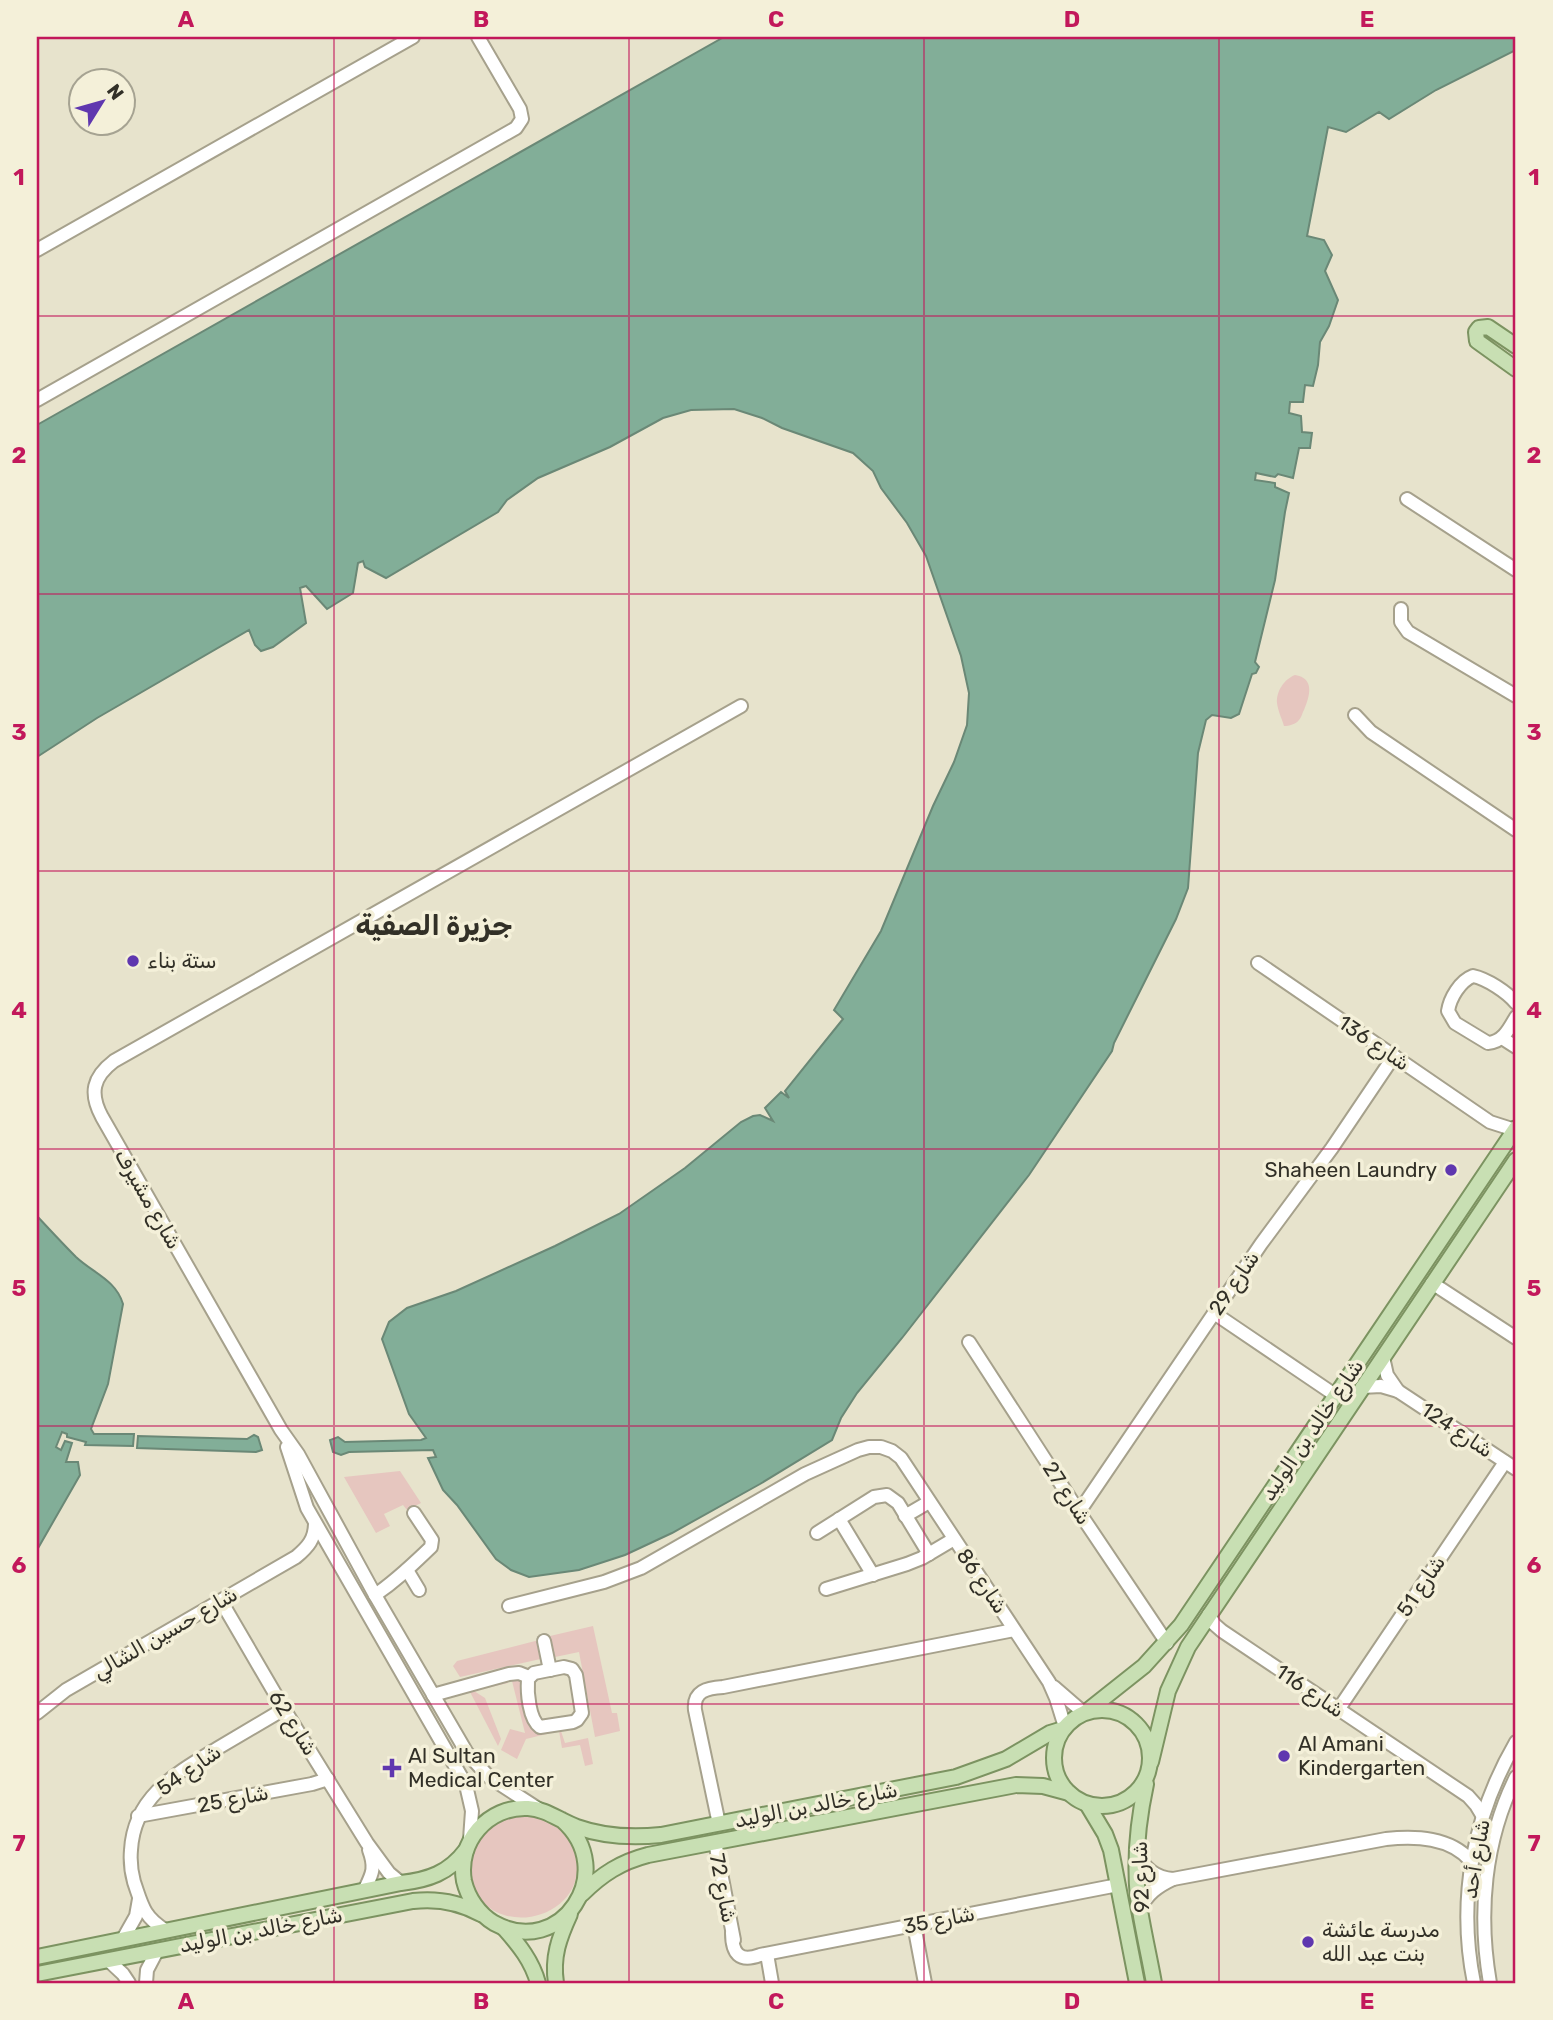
<svg xmlns="http://www.w3.org/2000/svg" width="1553" height="2020" font-family="Rubik,'Noto Naskh Arabic',sans-serif">
	<style>
		.green { fill: #e6c6bf }
		.water { fill: #82ae98; stroke: #6a8876; stroke-width: 2 }
		.lines { fill: none; stroke-linecap: round; stroke-linejoin: round }
		.minor-casing { stroke: #a6a18c; stroke-width: 16 }
		.major-casing { stroke: #7c9361; stroke-width: 18 }
		.minor { stroke: #fff; stroke-width: 12 }
		.major { stroke: #c8dfb3; stroke-width: 14 }
		.grid { fill: none; stroke: #c2185b; stroke-width: 2; stroke-opacity: 0.55 }
		.poi-dot { fill: #5f37af; stroke: #f4f0d9; stroke-width: 2.5 }
		.labels { text-anchor: middle; stroke-width: 7; stroke-linejoin: round; paint-order: stroke }
		.poi-label { font-size: 21px; fill: #323027; stroke: #f4f0d9; text-anchor: start }
		.street-label { font-size: 21px; fill: #323027; stroke: #f4f0d9 }
		.district-label { font-size: 28px; font-weight: bold; fill: #323027; stroke: #f4f0d9 }
		.neatline { fill: none; stroke: #c2185b; stroke-width: 2.5 }
		.grid-label { font-size: 23px; text-anchor: middle; font-weight: bold; fill: #c2185b }
	</style>
	<rect width="100%" height="100%" fill="#e7e3cc"/>
	<g class="green">
		<path d="M1295 675C1315 678 1310 696 1304 710 1302 713 1302 717 1299 720 1296 724 1289 726 1284 726 1282 719 1278 711 1277 703 1276 692 1284 679 1295 675Z"/>
		<polygon points="400,1471 421,1503 407,1510 403,1505 384,1514 390,1526 376,1533 344,1477"/>
		<polygon points="593,1626 612,1713 617,1713 620,1731 595,1737 579,1652 555,1657 550,1636"/>
		<polygon points="543,1639 545,1658 460,1677 453,1666 457,1661"/>
		<polygon points="522,1675 535,1733 560,1728 565,1743 588,1738 593,1764 585,1766 580,1745 562,1748 559,1731 526,1739 517,1759 501,1750 510,1729 525,1733 511,1677"/>
		<polygon points="507,1679 508,1683 474,1691 485,1698 501,1739 498,1746 468,1688"/>
		<path d="M511 1811C521 1813 546 1814 553 1820 557 1823 560 1828 563 1832 568 1838 573 1842 575 1850 595 1922 481 1947 469 1872 468 1863 471 1843 477 1836 486 1826 501 1819 511 1811Z"/>
	</g>
	<g class="water">
		<polygon points="724,37 1516,37 1516,50 1436,90 1389,119 1379,112 1346,132 1328,127 1307,236 1324,240 1332,255 1325,271 1338,300 1329,326 1320,342 1318,365 1313,386 1305,385 1303,402 1290,402 1289,413 1301,416 1302,432 1312,433 1310,448 1299,448 1293,478 1278,474 1275,477 1256,473 1255,480 1275,483 1275,487 1289,493 1285,512 1275,580 1255,662 1259,667 1256,673 1252,674 1239,714 1231,718 1212,715 1206,720 1198,753 1188,888 1176,919 1114,1043 1112,1051 1029,1175 902,1338 857,1393 841,1418 832,1440 760,1484 672,1533 625,1555 579,1570 529,1577 511,1570 496,1559 457,1505 443,1490 428,1458 436,1457 433,1450 349,1452 341,1455 333,1452 330,1440 338,1437 345,1442 421,1440 426,1438 409,1414 382,1339 389,1322 407,1308 456,1291 555,1246 619,1214 685,1168 741,1122 753,1116 760,1115 773,1121 765,1108 781,1092 789,1098 785,1091 843,1019 834,1010 881,931 933,806 954,762 967,725 969,693 961,656 926,556 907,523 881,488 873,471 853,453 782,428 762,418 734,409 691,410 663,418 610,447 538,478 507,500 498,512 386,578 365,567 363,561 358,563 353,593 327,609 306,586 300,588 306,623 273,647 261,651 255,645 249,630 97,718 37,757 37,425"/>
		<path d="M37 1216C50 1230 63 1244 76 1257 93 1273 116 1280 123 1304L108 1384 91 1429 94 1434H134L133 1446 85 1445 86 1442 67 1437V1434L62 1432 56 1447 61 1450 65 1441 72 1443 66 1462H78L80 1475 37 1550Z"/>
		<polygon points="254,1435 258,1437 262,1450 256,1452 137,1448 138,1436 247,1439"/>
	</g>
	<g class="lines">
		<defs>
			<g id="minor">
				<polyline points="37,250 413,37"/>
				<polyline points="37,400 516,128 522,119 520,109 478,37"/>
				<polyline points="1407,499 1516,570"/>
				<polyline points="1401,609 1401,622 1408,632 1516,696"/>
				<polyline points="1355,715 1371,732 1516,830"/>
				<polyline points="1258,963 1490,1122 1515,1130"/>
				<path d="M1516 1003C1507 992 1487 979 1473 976 1460 981 1450 998 1448 1011L1455 1023 1488 1043C1503 1042 1509 1029 1516 1017"/>
				<polyline points="1502,1038 1516,1047"/>
				<polyline points="1432,1283 1516,1338"/>
				<polyline points="1214,1313 1335,1395"/>
				<polyline points="969,1342 1079,1512 1167,1643"/>
				<polyline points="1383,1357 1387,1375 1398,1391"/>
				<polyline points="1362,1387 1381,1386 1398,1391 1516,1469"/>
				<polyline points="287,1447 307,1508 466,1785 472,1811 470,1839"/>
				<polyline points="1079,1512 1261,1244 1332,1148 1394,1056"/>
				<polyline points="905,1516 929,1502"/>
				<polyline points="839,1519 873,1575"/>
				<polyline points="817,1533 874,1497 887,1495 898,1503 929,1554"/>
				<polyline points="407,1570 419,1590"/>
				<polyline points="826,1589 907,1564 922,1558 954,1539"/>
				<path d="M375 1595C397 1580 412 1565 431 1547L432 1540 414 1513"/>
				<polyline points="221,1601 284,1709 367,1843 389,1873 401,1883"/>
				<polyline points="509,1606 604,1582 641,1568 805,1474 858,1450 869,1447 881,1447 892,1451 901,1458 1049,1682 1056,1698 1065,1727"/>
				<polyline points="1209,1614 1214,1624 1222,1631 1468,1796 1476,1805 1482,1815"/>
				<polyline points="544,1641 550,1670"/>
				<path d="M564 1667 572 1669 576 1675 582 1713 577 1720 573 1722 540 1727C529 1719 527 1693 528 1679L534 1673Z"/>
				<polyline points="1054,1687 1084,1713"/>
				<polyline points="433,1695 509,1674 519,1673 529,1677"/>
				<polyline points="1338,1710 1505,1462"/>
				<path d="M37 1713 66 1690 296 1557C308 1547 315 1539 315 1523"/>
				<path d="M540 1810 489 1777 467 1753 375 1595 298 1454 281 1430 102 1117C89 1093 93 1077 114 1061L741 706"/>
				<polyline points="138,1816 312,1784 328,1779"/>
				<path d="M719 1824 695 1710C693 1691 707 1688 723 1687L1014 1630"/>
				<polyline points="715,1842 734,1940"/>
				<path d="M1137 1854C1145 1868 1155 1878 1173 1879"/>
				<path d="M364 1891C372 1874 376 1869 369 1850"/>
				<path d="M1140 1909C1147 1894 1158 1886 1173 1879L1386 1839C1416 1836 1450 1837 1471 1861"/>
				<polyline points="914,1925 925,1983"/>
				<path d="M165 1930C143 1916 142 1905 134 1882 131 1871 130 1861 131 1850 134 1796 177 1773 218 1748 240 1735 262 1722 284 1709"/>
				<path d="M732 1933C732 1953 739 1963 760 1955L1118 1885"/>
				<polyline points="123,1939 136,1916 139,1899"/>
				<polyline points="767,1954 772,1983"/>
				<polyline points="108,1960 123,1974 129,1983"/>
				<polyline points="146,1983 147,1970 157,1951"/>
				<path d="M1474 1983C1457 1899 1473 1816 1516 1742"/>
				<path d="M1490 1983C1478 1914 1484 1841 1516 1777"/>
			</g>
			<g id="major">
				<polyline points="1516,346 1488,327 1479,328 1476,332 1477,341 1516,369"/>
				<circle cx="1102" cy="1758" r="48"/>
				<polyline points="1086,1712 1144,1666 1181,1625 1516,1128"/>
				<polyline points="1151,1762 1168,1691 1188,1647 1516,1160"/>
				<path d="M1146 1784C1138 1821 1134 1860 1138 1898 1142 1926 1149 1955 1154 1983"/>
				<polyline points="1087,1804 1105,1834 1111,1850 1137,1983"/>
				<path d="M562 1820C620 1871 561 1960 494 1923 479 1914 468 1898 464 1881 457 1842 488 1806 528 1808 546 1809 560 1821 577 1827 605 1837 632 1838 661 1835L956 1777 1006 1759 1050 1733 1063 1729"/>
				<path d="M582 1894C602 1874 621 1862 648 1855L1016 1785 1043 1786 1069 1793"/>
				<path d="M504 1928C519 1945 532 1961 538 1983"/>
				<path d="M37 1957 401 1883C428 1880 449 1873 466 1850"/>
				<path d="M37 1974 413 1901C438 1898 459 1902 481 1914"/>
				<path d="M556 1983C552 1957 559 1938 570 1914"/>
			</g>
		</defs>
		<use href="#minor" class="minor-casing"/>
		<use href="#major" class="major-casing"/>
		<use href="#minor" class="minor"/>
		<use href="#major" class="major"/>
	</g>
	<path class="grid" d="M334 37V1983M629 37V1983M924 37V1983M1219 37V1983M37 316H1516M37 594H1516M37 871H1516M37 1149H1516M37 1426H1516M37 1704H1516"/>
	<g class="poi-dot">
		<circle cx="133" cy="961" r="7"/>
		<circle cx="1451" cy="1170" r="7"/>
		<circle cx="1284" cy="1756" r="7"/>
		<path d="M388.5 1757.5h7v7h7v7h-7v7h-7v-7h-7v-7h7z"/>
		<circle cx="1308" cy="1942" r="7"/>
	</g>
	<g class="labels">
		<g class="poi-label">
			<text x="147" y="968">ستة بناء</text>
			<text x="1437" y="1177" text-anchor="end">Shaheen Laundry</text>
			<text x="1298" y="1751">Al Amani<tspan x="1298" dy="24">Kindergarten</tspan></text>
			<text x="408" y="1763">Al Sultan<tspan x="408" dy="24">Medical Center</tspan></text>
			<text x="1322" y="1937">مدرسة عائشة<tspan x="1322" dy="24">بنت عبد الله</tspan></text>
		</g>
		<g class="street-label">
			<text transform="translate(1374 1043) rotate(34)" y="7">شارع 136</text>
			<text transform="translate(148 1199) rotate(60)" y="7">شارع مشيرف</text>
			<text transform="translate(1234 1283) rotate(-56)" y="7">شارع 29</text>
			<text transform="translate(1312 1430) rotate(-56)" y="7">شارع خالد بن الوليد</text>
			<text transform="translate(1457 1430) rotate(34)" y="7">شارع 124</text>
			<text transform="translate(1067 1493) rotate(57)" y="7">شارع 27</text>
			<text transform="translate(982 1581) rotate(56)" y="7">شارع 86</text>
			<text transform="translate(1421 1586) rotate(-56)" y="7">شارع 51</text>
			<text transform="translate(165 1633) rotate(-30)" y="7">شارع حسين الشالي</text>
			<text transform="translate(1310 1691) rotate(34)" y="7">شارع 116</text>
			<text transform="translate(293 1723) rotate(58)" y="7">شارع 62</text>
			<text transform="translate(189 1770) rotate(-35)" y="7">شارع 54</text>
			<text transform="translate(233 1799) rotate(-11)" y="7">شارع 25</text>
			<text transform="translate(816 1805) rotate(-11)" y="7">شارع خالد بن الوليد</text>
			<text transform="translate(1476 1859) rotate(-80)" y="7">شارع أحد</text>
			<text transform="translate(1141 1877) rotate(-92)" y="7">شارع 92</text>
			<text transform="translate(723 1888) rotate(79)" y="7">شارع 72</text>
			<text transform="translate(939 1920) rotate(-11)" y="7">شارع 35</text>
			<text transform="translate(261 1930) rotate(-11)" y="7">شارع خالد بن الوليد</text>
		</g>
		<g class="district-label">
			<text x="434" y="935">جزيرة الصفية</text>
		</g>
	</g>
	<rect width="1553" height="2020" fill="none" stroke="#f4f0d9" stroke-width="77"/>
	<g transform="translate(102 102) rotate(53)"><circle r="33" fill="#f4f0d9" stroke="#a6a392" stroke-width="2"/>
	<path d="M0-5L12 26L0 18L-12 26Z" fill="#5f37af"/>
	<text y="-10" font-size="19" font-weight="bold" text-anchor="middle" fill="#323027">N</text>
	</g>
	<rect x="38" y="38" width="1476" height="1944" class="neatline"/>
	<g class="grid-label">
		<text x="186" y="27">A</text>
		<text x="481" y="27">B</text>
		<text x="776" y="27">C</text>
		<text x="1072" y="27">D</text>
		<text x="1367" y="27">E</text>
		<text x="19" y="185">1</text>
		<text x="1534" y="185">1</text>
		<text x="19" y="463">2</text>
		<text x="1534" y="463">2</text>
		<text x="19" y="740">3</text>
		<text x="1534" y="740">3</text>
		<text x="19" y="1018">4</text>
		<text x="1534" y="1018">4</text>
		<text x="19" y="1296">5</text>
		<text x="1534" y="1296">5</text>
		<text x="19" y="1573">6</text>
		<text x="1534" y="1573">6</text>
		<text x="19" y="1851">7</text>
		<text x="1534" y="1851">7</text>
		<text x="186" y="2009">A</text>
		<text x="481" y="2009">B</text>
		<text x="776" y="2009">C</text>
		<text x="1072" y="2009">D</text>
		<text x="1367" y="2009">E</text>
	</g>
</svg>
